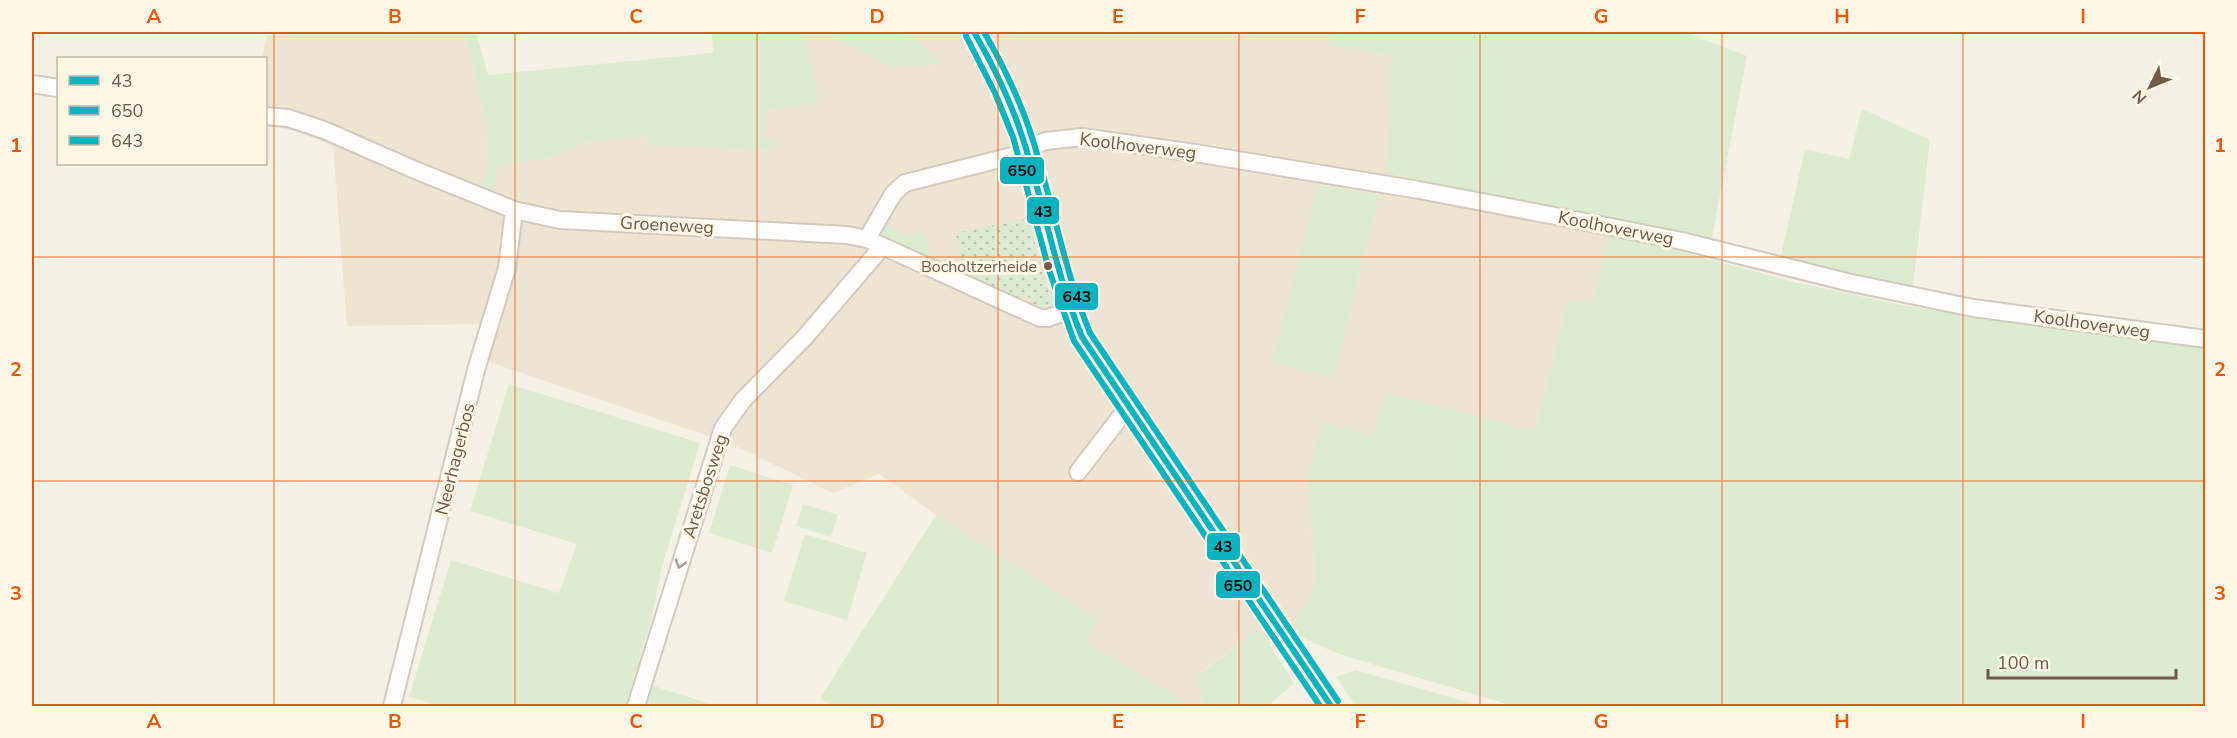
<svg xmlns="http://www.w3.org/2000/svg" width="2237" height="738" font-family="'Nunito Sans',sans-serif">
	<style>
		.residential { fill: #eee4d2; fill-rule: evenodd }
		.grass { fill: #ddebd0 }
		.park { fill: url(#park-dots) }
		.lines { fill: none; stroke-linecap: round; stroke-linejoin: round }
		.minor-casing { stroke: #d3cbc1; stroke-width: 20 }
		.minor { stroke: #fefdfb; stroke-width: 16 }
		.bus-1-casing { stroke: #fef7e5; stroke-width: 10 }
		.bus-2-casing { stroke: #fef7e5; stroke-width: 10 }
		.bus-3-casing { stroke: #fef7e5; stroke-width: 10 }
		.bus-1 { stroke: #0bb4c0; stroke-width: 6 }
		.bus-2 { stroke: #0bb4c0; stroke-width: 6 }
		.bus-3 { stroke: #0bb4c0; stroke-width: 6 }
		.oneway { stroke: #a99c90 }
		.grid { fill: none; stroke: #e8590c; stroke-width: 1.5; stroke-opacity: 0.55 }
		.bus-dot { fill: #705b48; stroke: #fef7e5; stroke-width: 2 }
		.labels { text-anchor: middle; stroke-width: 6; stroke-linejoin: round; paint-order: stroke }
		.bus-label { font-size: 16px; fill: #705b48; stroke: #fef7e5; text-anchor: end }
		.street-label { font-size: 18px; fill: #705b48; stroke: #fef7e5 }
		.line-badge { stroke: #fef7e5; stroke-width: 2 }
		.pale-badge-label { font-size: 16px; text-anchor: middle; font-weight: bold; fill: #111 }
		.neatline { fill: none; stroke: #e8590c; stroke-width: 2 }
		.grid-label { font-size: 20px; text-anchor: middle; font-weight: bold; fill: #e8590c }
	</style>
	<defs>
		<pattern id="park-dots" width="8" height="8" patternUnits="userSpaceOnUse" patternTransform="scale(1.5)"><rect width="8" height="8" fill="#ddebd0"/><path d="M2 2h.1M6 6h.1" fill="none" stroke="#b8c1ab" stroke-width="1.8" stroke-linecap="round"/></pattern>
	</defs>
	<rect width="100%" height="100%" fill="#f5f0e5"/>
	<path class="residential" d="M272 32H425L434 34V32H465L487 128 488 143 487 174 481 188 492 192 499 165 552 157 587 141 646 136 647 145 777 150 763 139V111L818 103 804 32H826L889 66 942 64 905 32H1330V45L1391 55 1611 223 1594 301 1567 302 1535 431 1386 394 1374 436 1307 478 1316 581 1292 631 1269 644 1259 628 1204 670 1196 677 1203 706H1192L1084 642 1097 619 936 515 879 474 833 493 729 443 483 360V324L347 326 333 146 295 131 266 126V58H262L267 35 271 36ZM1379 195 1333 377 1273 362Z"/>
	<g class="grass">
		<path d="M465 32H476L488 75 713 53 712 32H804L819 103 763 111V139L777 140V150L647 145 646 136 587 141 552 157 499 165 492 192 481 188C488 168 489 149 487 128Z"/>
		<polygon points="826,32 905,32 943,64 889,66"/>
		<polygon points="1330,32 1683,32 1747,56 1710,247 1387,182 1391,55 1330,45"/>
		<polygon points="1862,109 1930,140 1912,294 1779,265 1805,149 1849,159"/>
		<polygon points="1318,186 1379,195 1333,378 1272,362"/>
		<polygon points="887,221 891,223 890,226 906,237 908,234 917,232 918,234 923,231 924,236 926,235 929,255 938,253 943,266 884,238 882,229"/>
		<polygon points="1608,235 1645,242 1794,282 1911,307 2205,347 2205,706 1514,706 1342,655 1313,643 1292,631 1316,581 1307,478 1323,421 1373,436 1386,393 1535,431 1567,302 1594,301"/>
		<polygon points="509,384 700,443 661,570 651,622 625,706 440,706 409,697 451,560 559,593 577,544 470,511"/>
		<polygon points="730,465 793,485 772,553 709,533"/>
		<polygon points="803,504 838,515 831,537 796,526"/>
		<polygon points="936,515 1098,619 1085,642 1192,706 834,706 820,698"/>
		<polygon points="805,534 867,553 847,620 784,601"/>
		<polygon points="1259,628 1294,683 1268,706 1203,706 1196,677"/>
		<polygon points="1356,670 1481,706 1355,706 1336,677"/>
		<polygon points="650,685 717,706 643,706"/>
	</g>
	<polygon class="park" points="1031,218 1038,262 1053,300 1051,307 1044,312 1031,307 1034,300 1026,296 1023,300 963,274 956,233"/>
	<g class="lines">
		<defs>
			<g id="minor">
				<path d="M974 32C995 69 1014 108 1026 149 1045 212 1055 277 1082 337L1331 706"/>
				<polyline points="32,84 58,88"/>
				<polyline points="266,116 288,118 324,130 415,170 514,210 560,220 847,235 867,239 1040,318 1048,318 1070,310"/>
				<polyline points="867,239 893,194 905,183 1020,154 1034,145 1046,141 1082,137 1195,153 1419,190 1576,220 1682,241 1847,282 1973,308 2206,339"/>
				<polyline points="1078,472 1128,407"/>
				<polyline points="392,706 476,370 507,268 514,210"/>
				<polyline points="636,706 723,428 743,400 805,337 882,247"/>
			</g>
		</defs>
		<use href="#minor" class="minor-casing"/>
		<use href="#minor" class="minor"/>
		<defs>
			<path id="bus-1" d="M974 32C993 65 1010 99 1022 136 1044 203 1055 272 1082 337L1331 706"/>
			<polyline id="bus-2" points="966,36 995,93 1013,137 1049,270 1074,341 1320,706"/>
			<path id="bus-3" d="M984 32C1002 63 1018 96 1030 131 1052 198 1063 267 1090 333L1338 701"/>
		</defs>
		<use href="#bus-1" class="bus-1-casing"/>
		<use href="#bus-2" class="bus-2-casing"/>
		<use href="#bus-3" class="bus-3-casing"/>
		<use href="#bus-1" class="bus-1"/>
		<use href="#bus-2" class="bus-2"/>
		<use href="#bus-3" class="bus-3"/>
	</g>
	<defs><path id="oneway-chevron" d="M-2-3.5L2.5 0L-2 3.5" fill="none" stroke-width="1.6" stroke-linecap="round" stroke-linejoin="round" transform="scale(1.5)"/></defs>
	<use class="oneway" href="#oneway-chevron" transform="translate(680 564) rotate(107)"/>
	<path class="grid" d="M274 32V706M515 32V706M757 32V706M998 32V706M1239 32V706M1480 32V706M1722 32V706M1963 32V706M32 257H2206M32 481H2206"/>
	<circle class="bus-dot" cx="1048" cy="266" r="5"/>
	<g class="labels">
		<g class="bus-label">
			<text x="1037" y="272">Bocholtzerheide</text>
		</g>
		<g class="street-label">
			<text transform="translate(1138 146) rotate(7)" y="6">Koolhoverweg</text>
			<text transform="translate(667 225) rotate(3)" y="6">Groeneweg</text>
			<text transform="translate(1616 228) rotate(11)" y="6">Koolhoverweg</text>
			<text transform="translate(2092 324) rotate(8)" y="6">Koolhoverweg</text>
			<text transform="translate(455 459) rotate(-76)" y="6">Neerhagerbos</text>
			<text transform="translate(705 486) rotate(-72)" y="6">Aretsbosweg</text>
		</g>
	</g>
	<g class="line-badge">
		<rect x="999" y="156" width="46" height="29" rx="6" fill="#0bb4c0"/>
		<rect x="1026" y="196" width="34" height="29" rx="6" fill="#0bb4c0"/>
		<rect x="1054" y="282" width="45" height="29" rx="6" fill="#0bb4c0"/>
		<rect x="1206" y="532" width="35" height="29" rx="6" fill="#0bb4c0"/>
		<rect x="1215" y="570" width="46" height="29" rx="6" fill="#0bb4c0"/>
	</g>
	<g class="pale-badge-label">
		<text x="1022" y="176">650</text>
		<text x="1043" y="217">43</text>
		<text x="1077" y="302">643</text>
		<text x="1223" y="552">43</text>
		<text x="1238" y="591">650</text>
	</g>
	<rect width="2237" height="738" fill="none" stroke="#fef7e5" stroke-width="66"/>
	<rect x="57" y="57" width="210" height="108" fill="#fef7e5" stroke="#c5b9a6" stroke-width="1.5"/>
	<rect x="69" y="76" width="30" height="9" fill="#0bb4c0" stroke="#c5b9a6" stroke-width="1.5"/>
	<text x="111" y="87" font-size="18" fill="#705b48">43</text>
	<rect x="69" y="106" width="30" height="9" fill="#0bb4c0" stroke="#c5b9a6" stroke-width="1.5"/>
	<text x="111" y="117" font-size="18" fill="#705b48">650</text>
	<rect x="69" y="136" width="30" height="9" fill="#0bb4c0" stroke="#c5b9a6" stroke-width="1.5"/>
	<text x="111" y="147" font-size="18" fill="#705b48">643</text>
	<g transform="translate(2150 87) rotate(227)" stroke="#fef7e5" stroke-width="4.5" paint-order="stroke">
	<path d="M0-4.5L10 22L0 15L-10 22Z" fill="#705b48"/>
	<text y="-9" font-size="16" font-weight="bold" text-anchor="middle" fill="#705b48">N</text>
	</g>
	<path d="M1988 669v9h188v-9" fill="none" stroke="#705b48" stroke-width="3"/>
	<text x="1997" y="669" font-size="18" fill="#705b48" stroke="#fef7e5" stroke-width="4.5" paint-order="stroke">100 m</text>
	<rect x="33" y="33" width="2171" height="672" class="neatline"/>
	<g class="grid-label">
		<text x="154" y="23">A</text>
		<text x="395" y="23">B</text>
		<text x="636" y="23">C</text>
		<text x="877" y="23">D</text>
		<text x="1118" y="23">E</text>
		<text x="1360" y="23">F</text>
		<text x="1601" y="23">G</text>
		<text x="1842" y="23">H</text>
		<text x="2083" y="23">I</text>
		<text x="16" y="152">1</text>
		<text x="2220" y="152">1</text>
		<text x="16" y="376">2</text>
		<text x="2220" y="376">2</text>
		<text x="16" y="600">3</text>
		<text x="2220" y="600">3</text>
		<text x="154" y="728">A</text>
		<text x="395" y="728">B</text>
		<text x="636" y="728">C</text>
		<text x="877" y="728">D</text>
		<text x="1118" y="728">E</text>
		<text x="1360" y="728">F</text>
		<text x="1601" y="728">G</text>
		<text x="1842" y="728">H</text>
		<text x="2083" y="728">I</text>
	</g>
</svg>
